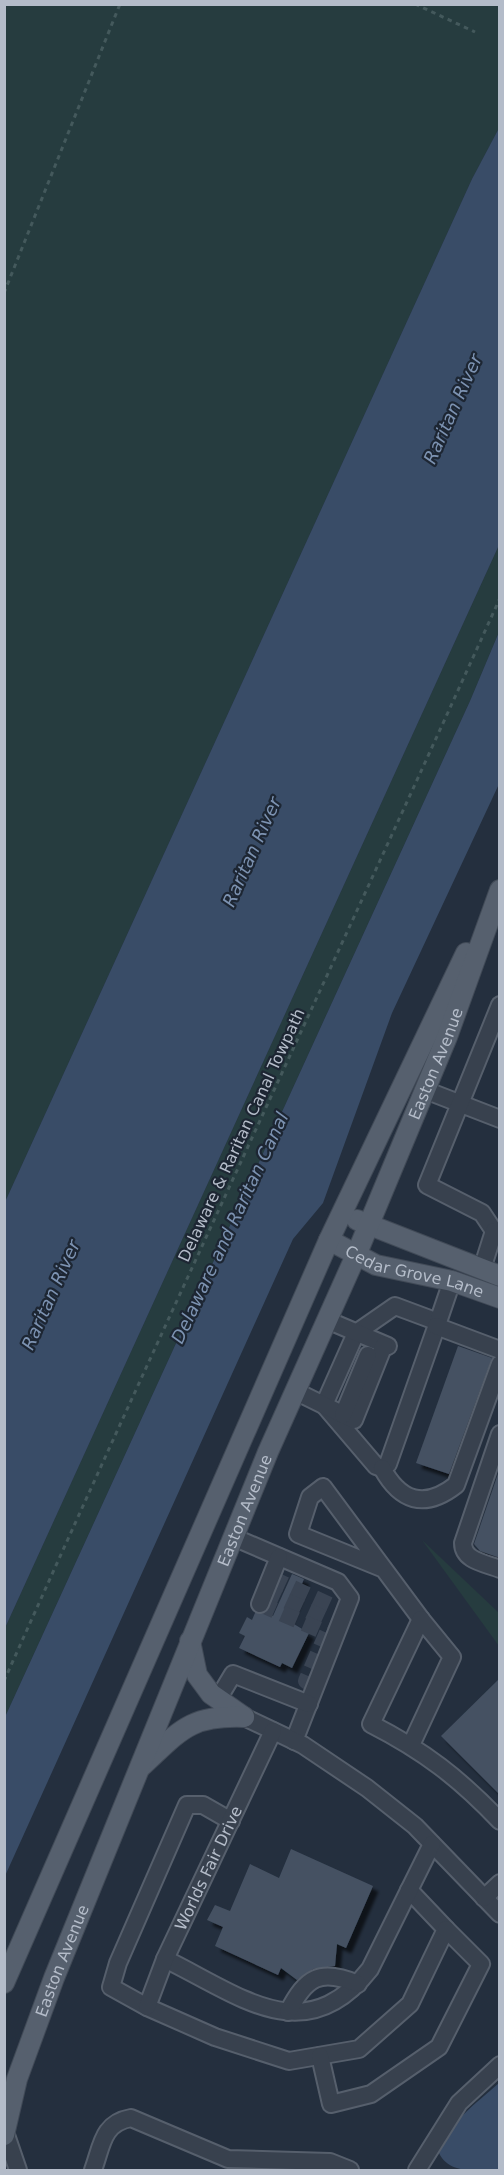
<svg xmlns="http://www.w3.org/2000/svg" width="504" height="2175" font-family="'DejaVu Sans',sans-serif">
	<style>
		.green { fill: #263c3f }
		.water { fill: #394c67 }
		.building { fill: #455162; filter: url(#shadow) }
		.lines { fill: none; stroke-linecap: round; stroke-linejoin: round }
		.minor-tunnel { stroke: #3a4453; stroke-width: 16; stroke-dasharray: 16 8; stroke-linecap: butt }
		.minor-casing { stroke: #565f6c; stroke-width: 20 }
		.major-casing { stroke: #414a57; stroke-width: 22 }
		.path { stroke: #44595c; stroke-width: 3; stroke-dasharray: 4.5 4.5; stroke-linecap: butt }
		.minor { stroke: #38414e; stroke-width: 16 }
		.major { stroke: #56606e; stroke-width: 20 }
		.labels { text-anchor: middle; stroke-width: 4.5; stroke-linejoin: round; paint-order: stroke }
		.street-label { font-size: 16px; fill: #b4bcc9; stroke: #1d2633 }
		.water-label { font-size: 18px; font-style: italic; fill: #7c92b1; stroke: #1d2633 }
	</style>
	<defs>
		<filter id="shadow"><feDropShadow dx="5.5" dy="5.5" stdDeviation="1.5" flood-color="#0009"/></filter>
	</defs>
	<rect width="100%" height="100%" fill="#242f3e"/>
	<g class="green">
		<polygon points="5,5 499,5 499,128 472,179 5,1202"/>
		<polygon points="499,545 499,632 470,701 5,1717 5,1628"/>
		<polygon points="422,1540 499,1613 499,1646"/>
	</g>
	<g class="water">
		<polygon points="499,128 499,545 5,1628 5,1202 472,179"/>
		<polygon points="499,632 499,784 392,1013 323,1203 293,1239 5,1876 5,1717 470,701"/>
		<path d="M499 2083V2170C479 2170 449 2175 439 2153 446 2124 478 2102 499 2083Z"/>
	</g>
	<g class="building">
		<polygon points="458,1346 492,1358 449,1474 416,1463"/>
		<polygon points="500,1468 500,1558 480,1551 474,1544"/>
		<polygon points="292,1574 304,1579 287,1620 309,1633 292,1668 282,1663 280,1667 239,1648 245,1636 239,1633 247,1617 252,1620 255,1613 266,1612 273,1616"/>
		<polygon points="500,1678 500,1795 441,1736"/>
		<polygon points="291,1849 373,1886 346,1948 337,1944 335,1966 313,1969 297,1980 281,1968 278,1975 215,1946 223,1927 207,1920 215,1905 230,1911 250,1864 279,1878"/>
	</g>
	<g class="lines">
		<g class="minor-tunnel">
			<polyline points="271,1578 345,1612"/>
			<polyline points="265,1591 339,1625"/>
			<polyline points="260,1604 327,1633 306,1681 316,1686"/>
		</g>
		<defs>
			<g id="minor">
				<polyline points="425,1090 500,1119"/>
				<polyline points="494,1231 482,1213 427,1185 500,1005"/>
				<polyline points="482,1269 494,1231 500,1231"/>
				<polygon points="395,1306 438,1322 388,1464 382,1468 376,1466 324,1405 356,1333"/>
				<polyline points="327,1320 388,1346"/>
				<polyline points="438,1322 452,1281"/>
				<polyline points="436,1326 500,1350"/>
				<polyline points="295,1391 354,1420 384,1345"/>
				<polyline points="343,1415 368,1355"/>
				<path d="M500 1434 463 1543C463 1561 485 1563 500 1569"/>
				<path d="M382 1468C400 1501 424 1510 456 1485L500 1364"/>
				<polyline points="233,1537 338,1582 350,1598 294,1741"/>
				<polyline points="384,1569 298,1534 310,1497 323,1487 421,1619"/>
				<polyline points="260,1604 279,1557"/>
				<polyline points="218,1699 233,1674 309,1704"/>
				<polyline points="244,1717 303,1745 367,1788 415,1826 500,1914"/>
				<path d="M411 1745 452 1657 421 1619 371 1724C424 1751 459 1778 500 1821"/>
				<polyline points="231,1821 203,1805 187,1805 118,1963 111,1987 147,2007 215,2037 289,2061 359,2049 410,2004 446,1929 409,1890"/>
				<polyline points="484,1898 500,1883"/>
				<path d="M165 1959C239 1995 305 2052 370 1969L432 1844"/>
				<path id="s1" d="M147 2007 165 1959 273 1731"/>
				<path d="M288 2012C306 1977 320 1968 358 1984"/>
				<polyline points="320,2056 331,2104 371,2094 439,2047 481,1964 446,1929"/>
				<polyline points="5,2132 18,2170"/>
				<path d="M93 2170C102 2146 102 2123 131 2118L228 2159 330 2162 350 2170"/>
				<polyline points="417,2170 459,2103 500,2065"/>
			</g>
			<g id="major">
				<polyline points="357,1220 500,1276"/>
				<path id="s2" d="M329 1240 376 1265 452 1281 500 1298"/>
				<polyline points="190,1641 197,1675 211,1694 244,1717"/>
				<path d="M142 1766C180 1731 189 1715 244 1717"/>
				<polyline points="4,1983 329,1240 466,953"/>
				<path id="s3" d="M4 2135 17 2079 54 1978 268 1452 357 1253 447 1037 500 890"/>
			</g>
		</defs>
		<use href="#minor" class="minor-casing"/>
		<use href="#major" class="major-casing"/>
		<g class="path">
			<polyline points="415,4 475,32"/>
			<polyline points="4,293 120,4"/>
			<path d="M4 1681C166 1319 336 960 500 598"/>
		</g>
		<use href="#minor" class="minor"/>
		<use href="#major" class="major"/>
	</g>
	<g class="labels">
		<g class="street-label">
			<text dy="6" stroke="none"><textPath href="#s3" startOffset="1156">Easton Avenue</textPath></text>
			<text transform="translate(241 1135) rotate(-65)" y="6">Delaware &amp; Raritan Canal Towpath</text>
			<text dy="6" stroke="none"><textPath href="#s2" startOffset="92">Cedar Grove Lane</textPath></text>
			<text dy="6" stroke="none"><textPath href="#s3" startOffset="670">Easton Avenue</textPath></text>
			<text dy="6" stroke="none"><textPath href="#s1" startOffset="152">Worlds Fair Drive</textPath></text>
			<text dy="6" stroke="none"><textPath href="#s3" startOffset="184">Easton Avenue</textPath></text>
		</g>
		<g class="water-label">
			<text transform="translate(453 409) rotate(-66)" y="6">Raritan River</text>
			<text transform="translate(252 852) rotate(-66)" y="6">Raritan River</text>
			<text transform="translate(230 1228) rotate(-65)" y="6">Delaware and Raritan Canal</text>
			<text transform="translate(51 1295) rotate(-66)" y="6">Raritan River</text>
		</g>
	</g>
	<rect width="504" height="2175" fill="none" stroke="#b4bcc9" stroke-width="12"/>
</svg>
